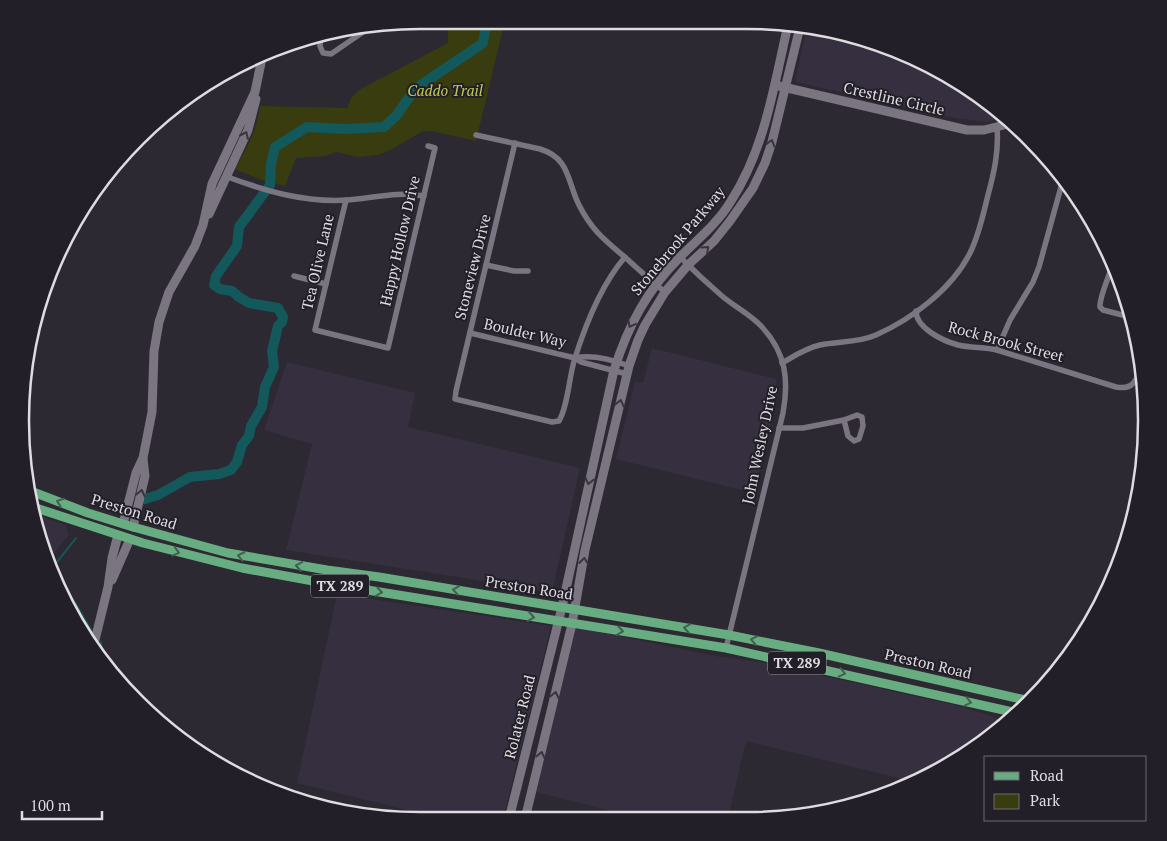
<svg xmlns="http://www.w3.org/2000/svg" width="1167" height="841" font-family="'PT Serif',serif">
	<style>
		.built { fill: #362f3f }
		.green { fill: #393c0f }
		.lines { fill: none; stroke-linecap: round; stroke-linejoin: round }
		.stream { stroke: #13585a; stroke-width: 2 }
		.river { stroke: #13585a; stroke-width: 10 }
		.street { stroke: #7a7581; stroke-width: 5.5 }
		.secondary { stroke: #7a7581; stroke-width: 9 }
		.primary { stroke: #68ad81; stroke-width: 9 }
		.oneway { stroke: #39343e }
		.oneway2 { stroke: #425f50 }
		.labels { text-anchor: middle; stroke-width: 4; stroke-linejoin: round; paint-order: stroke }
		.shield { fill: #231f28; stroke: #a6a3aa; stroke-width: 1 }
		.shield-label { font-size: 14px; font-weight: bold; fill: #dedbe1 }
		.park-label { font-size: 15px; font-style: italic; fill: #c4cc5a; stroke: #231f28 }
		.street-label { font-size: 15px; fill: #dedbe1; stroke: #231f28 }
		.rim { fill: none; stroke: #dedbe1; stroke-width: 2.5 }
	</style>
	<rect width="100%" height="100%" fill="#2d2932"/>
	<g class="built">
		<polygon points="807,28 850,34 969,87 1002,118 987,122 956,118 796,82 796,76"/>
		<polygon points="652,348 776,379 777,398 754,493 616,459 635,382 643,383"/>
		<polygon points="287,362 415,393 408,427 580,468 552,592 286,550 312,444 264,430"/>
		<polygon points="34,514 65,525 69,535 47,561"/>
		<polygon points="337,594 551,626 503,819 449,820 297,783"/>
		<polygon points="574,627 715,656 765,663 963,707 1008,722 991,738 915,782 746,741 728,818 644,819 536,792"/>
	</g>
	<path class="green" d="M448 20H505L476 141 432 131H423L392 149 378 155 358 157 337 152 325 156 296 158 285 186 259 179 235 169C247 148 257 130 260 106L347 108 351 98 359 90 448 43Z"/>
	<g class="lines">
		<g class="stream">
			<polyline points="1145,438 1140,428 1145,414"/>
			<polyline points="50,571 76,538"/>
			<polyline points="52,576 76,604 92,632"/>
			<polyline points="101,642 103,665"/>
		</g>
		<polyline class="river" points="145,499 158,495 190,477 219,474 231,470 237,462 242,445 249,436 251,426 262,407 265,387 274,367 272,351 274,343 278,326 282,322 283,317 278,308 249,303 239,297 232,291 220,289 214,285 216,276 237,246 239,227 270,185 271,164 275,147 307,127 346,129 384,127 396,116 415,89 483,43 487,20"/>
		<g class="street">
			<polyline points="321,33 320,46 323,53 331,54 366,30 400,27 405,22"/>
			<path d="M476 135 540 149C570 158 567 181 579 205 592 231 606 241 627 259 639 270 652 282 665 292"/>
			<path d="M515 143 456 391 455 399 552 422 559 421C568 406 569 376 575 358 586 323 601 285 625 257"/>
			<path d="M225 176C265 191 305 203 348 200 374 198 398 191 424 196"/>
			<polyline points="346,200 315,330 388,348 435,148 428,146"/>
			<path d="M680 257C693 270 708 284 722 296 735 307 751 315 762 327 786 353 789 380 783 413L726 648"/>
			<path d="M1113 263C1110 274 1099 298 1100 307L1103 310 1134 318"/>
			<polyline points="486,265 514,271 528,271"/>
			<polyline points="294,276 326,284"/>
			<path d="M916 311C916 328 943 341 958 345 971 348 984 347 997 350L1116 387C1133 390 1134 382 1142 369"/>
			<polyline points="470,333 575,358 581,362 627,374"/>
			<polyline points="997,350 1010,320 1033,282 1039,267 1064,176"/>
			<path d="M575 358C592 354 613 360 629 366"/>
			<path d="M782 363C794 356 806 348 820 345 838 341 858 343 876 335 912 319 952 289 970 253 979 235 983 215 988 195 994 173 999 151 997 127"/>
			<polygon points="857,415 862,417 863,426 859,439 854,441 848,436 844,420"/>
			<polyline points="779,428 803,428 844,420"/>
		</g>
		<g class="secondary">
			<polyline points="779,86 967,130 984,130 1008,124"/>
			<polyline points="209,214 248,130 256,99"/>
			<polyline points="123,524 136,473 143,458 152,412 154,351 159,322 169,292 195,246 203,225 212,184 255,92 262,58"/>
			<polyline points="133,527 145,476 143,459"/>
			<polyline points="112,580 130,539"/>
			<polyline points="93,648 108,587 112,558 118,535"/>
			<path d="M509 819 562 607 614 370C628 326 647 290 680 257 698 239 718 223 731 201 765 149 774 85 788 25"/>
			<polyline points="525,819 572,624 585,550 629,366 638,340 645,325 665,292 688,265 714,241 730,221 753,188 765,163 772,142 800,27"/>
		</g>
		<g class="primary">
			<polyline points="28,490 88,513 133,527 228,553 327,570 379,577 729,635 819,653 1030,701"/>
			<polyline points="33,507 143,543 242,568 324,583 726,648 1017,713"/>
		</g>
	</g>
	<defs><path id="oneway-chevron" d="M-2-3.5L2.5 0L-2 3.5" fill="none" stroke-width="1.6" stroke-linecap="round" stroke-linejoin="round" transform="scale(1.25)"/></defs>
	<g class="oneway">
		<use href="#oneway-chevron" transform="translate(245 135) rotate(-66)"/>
		<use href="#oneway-chevron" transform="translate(771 143) rotate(-74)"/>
		<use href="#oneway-chevron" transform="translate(706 249) rotate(-42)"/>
		<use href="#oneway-chevron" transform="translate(631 324) rotate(118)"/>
		<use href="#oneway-chevron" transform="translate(620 403) rotate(-76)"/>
		<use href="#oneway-chevron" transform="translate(589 481) rotate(104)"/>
		<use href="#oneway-chevron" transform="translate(141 493) rotate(-77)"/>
		<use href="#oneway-chevron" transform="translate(584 561) rotate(-83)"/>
		<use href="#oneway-chevron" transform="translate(555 695) rotate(-77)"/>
		<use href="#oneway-chevron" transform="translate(541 755) rotate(-77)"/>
	</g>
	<g class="oneway2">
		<use href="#oneway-chevron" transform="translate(60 502) rotate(-159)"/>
		<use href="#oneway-chevron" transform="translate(176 552) rotate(15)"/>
		<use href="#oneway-chevron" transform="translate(241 556) rotate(-168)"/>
		<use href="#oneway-chevron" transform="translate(299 566) rotate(-170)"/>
		<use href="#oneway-chevron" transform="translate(456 590) rotate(-171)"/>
		<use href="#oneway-chevron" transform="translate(379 592) rotate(9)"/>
		<use href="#oneway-chevron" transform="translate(531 617) rotate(9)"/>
		<use href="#oneway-chevron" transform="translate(687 628) rotate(-171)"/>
		<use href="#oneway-chevron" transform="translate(620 631) rotate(9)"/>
		<use href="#oneway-chevron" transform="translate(754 640) rotate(-169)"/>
		<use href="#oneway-chevron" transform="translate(842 673) rotate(13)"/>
		<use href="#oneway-chevron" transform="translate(968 702) rotate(13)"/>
	</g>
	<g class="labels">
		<g class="shield">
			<rect x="311" y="574.5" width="58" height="23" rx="4"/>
			<rect x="768" y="651.5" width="58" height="23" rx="4"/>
		</g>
		<g class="shield-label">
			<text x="340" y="591">TX 289</text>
			<text x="797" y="668">TX 289</text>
		</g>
		<g class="park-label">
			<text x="445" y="96">Caddo Trail</text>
		</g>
		<g class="street-label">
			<text transform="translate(894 99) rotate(13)" y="5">Crestline Circle</text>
			<text transform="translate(400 241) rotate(-77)" y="5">Happy Hollow Drive</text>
			<text transform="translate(678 241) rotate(-50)" y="5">Stonebrook Parkway</text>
			<text transform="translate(318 262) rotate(-77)" y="5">Tea Olive Lane</text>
			<text transform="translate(473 267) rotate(-76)" y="5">Stoneview Drive</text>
			<text transform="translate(525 333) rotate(13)" y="5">Boulder Way</text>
			<text transform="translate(1006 342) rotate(15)" y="5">Rock Brook Street</text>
			<text transform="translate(760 445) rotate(-78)" y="5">John Wesley Drive</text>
			<text transform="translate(134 512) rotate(17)" y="5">Preston Road</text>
			<text transform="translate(529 588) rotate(9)" y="5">Preston Road</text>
			<text transform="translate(928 664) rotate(13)" y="5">Preston Road</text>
			<text transform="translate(520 717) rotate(-76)" y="5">Rolater Road</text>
		</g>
	</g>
	<path d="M0 0H1167V841H0ZM420 29H747A391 391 0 0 1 1138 420V421A391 391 0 0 1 747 812H420A391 391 0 0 1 29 421V420A391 391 0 0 1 420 29Z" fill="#231f28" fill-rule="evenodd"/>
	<path class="rim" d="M420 29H747A391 391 0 0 1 1138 420V421A391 391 0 0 1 747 812H420A391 391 0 0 1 29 421V420A391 391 0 0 1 420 29Z"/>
	<rect x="984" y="756" width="162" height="65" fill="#231f28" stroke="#6e6a72"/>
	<rect x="994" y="772" width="25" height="8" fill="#68ad81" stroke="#6e6a72"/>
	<text x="1030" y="781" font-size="15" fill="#dedbe1">Road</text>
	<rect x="994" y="794" width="25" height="15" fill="#393c0f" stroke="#6e6a72"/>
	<text x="1030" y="806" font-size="15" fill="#dedbe1">Park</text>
	<path d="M22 811v8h80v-8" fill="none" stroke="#dedbe1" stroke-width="2.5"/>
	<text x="30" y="811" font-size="15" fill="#dedbe1" stroke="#231f28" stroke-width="4" paint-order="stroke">100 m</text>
</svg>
